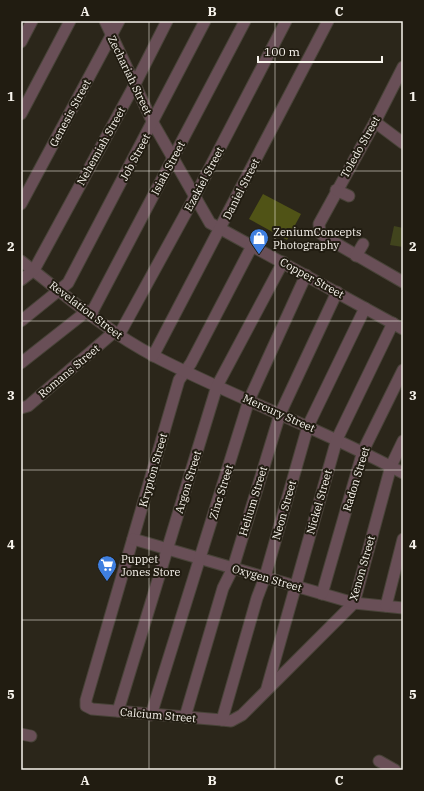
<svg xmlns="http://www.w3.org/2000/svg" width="424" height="791" font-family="'IBM Plex Serif',serif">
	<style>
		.green { fill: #41441d }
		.forest { fill: #505316 }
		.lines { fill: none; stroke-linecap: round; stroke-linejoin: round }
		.minor-casing { stroke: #484338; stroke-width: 13 }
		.minor { stroke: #694f57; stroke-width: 11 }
		.grid { fill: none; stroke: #f8f4ed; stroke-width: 1; stroke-opacity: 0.55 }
		.labels { text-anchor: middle; stroke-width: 4; stroke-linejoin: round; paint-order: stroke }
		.street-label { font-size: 11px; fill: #f8f4ed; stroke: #211c11 }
		.poi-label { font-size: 11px; fill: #f8f4ed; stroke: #211c11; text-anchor: start }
		.neatline { fill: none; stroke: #f8f4ed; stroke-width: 1.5 }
		.grid-label { font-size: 13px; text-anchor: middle; font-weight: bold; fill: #f8f4ed }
	</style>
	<rect width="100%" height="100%" fill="#2b261a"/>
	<polygon class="green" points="394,226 403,228 403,247 390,245"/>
	<polygon class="forest" points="263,194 301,214 287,240 249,219"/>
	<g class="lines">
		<defs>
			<g id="minor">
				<polyline points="105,21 153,123 210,223 403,329"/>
				<polyline points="21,42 32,21"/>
				<polyline points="403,67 375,122 319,224 320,233 325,237 403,282"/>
				<polyline points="21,114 70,21"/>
				<polyline points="375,122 403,143"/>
				<polyline points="336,190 349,196"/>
				<polyline points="21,204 119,21"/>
				<polyline points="252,246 191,363 179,380 86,700 86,706 92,709 222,720 231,721 242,715 354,603 391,466 403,441"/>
				<polyline points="356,256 363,244"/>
				<path d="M21 261C64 294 106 331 154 356 235 398 322 429 403 473"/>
				<polyline points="21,280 34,270 135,84 167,21"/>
				<polyline points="91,314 245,21"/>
				<polyline points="21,321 68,283 205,21"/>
				<polyline points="119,335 194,198 286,21"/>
				<polyline points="153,356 328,21"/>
				<polyline points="21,363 87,311"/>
				<polyline points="21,408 28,406 114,332"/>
				<polyline points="133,539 354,603 403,608"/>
				<polyline points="322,594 363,451 403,370"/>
				<polyline points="386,606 403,539"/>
				<polyline points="267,688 337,439 393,323"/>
				<polyline points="118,711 217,386 283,262"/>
				<polyline points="151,715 249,400 306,275"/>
				<polyline points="185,717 223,588 233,568 280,414 337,292"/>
				<polyline points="222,720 257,598 265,577 308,426 365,308"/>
				<polyline points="21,734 31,736"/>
				<polyline points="379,761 395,770"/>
			</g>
		</defs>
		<use href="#minor" class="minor-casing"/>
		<use href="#minor" class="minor"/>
	</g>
	<path class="grid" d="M149 21V770M275 21V770M21 171H403M21 321H403M21 470H403M21 620H403"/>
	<defs>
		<symbol id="shop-pin" viewBox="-11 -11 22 30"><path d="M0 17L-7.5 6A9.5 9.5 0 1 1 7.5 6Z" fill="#3f7fe0" stroke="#211c11"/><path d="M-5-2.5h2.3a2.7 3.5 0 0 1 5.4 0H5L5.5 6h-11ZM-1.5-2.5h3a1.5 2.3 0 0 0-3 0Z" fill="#fff"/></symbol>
		<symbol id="supermarket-pin" viewBox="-11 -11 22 30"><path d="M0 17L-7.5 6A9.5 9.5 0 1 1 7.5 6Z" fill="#3f7fe0" stroke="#211c11"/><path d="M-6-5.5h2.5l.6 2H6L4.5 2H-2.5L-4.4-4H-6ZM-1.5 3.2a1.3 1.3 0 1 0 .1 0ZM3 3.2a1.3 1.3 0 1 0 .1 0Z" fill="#fff"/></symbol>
	</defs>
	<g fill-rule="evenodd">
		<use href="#shop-pin" x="248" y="227" width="22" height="30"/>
		<use href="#supermarket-pin" x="96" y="554" width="22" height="30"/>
	</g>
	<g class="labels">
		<g class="street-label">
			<text transform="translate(130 75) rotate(64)" y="4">Zechariah Street</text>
			<text transform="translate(70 113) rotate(-62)" y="4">Genesis Street</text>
			<text transform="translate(101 146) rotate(-61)" y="4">Nehemiah Street</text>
			<text transform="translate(360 147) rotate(-61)" y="4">Toledo Street</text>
			<text transform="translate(135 157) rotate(-62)" y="4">Job Street</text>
			<text transform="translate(168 168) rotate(-62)" y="4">Isiah Street</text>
			<text transform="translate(204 179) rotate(-62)" y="4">Ezekiel Street</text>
			<text transform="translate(241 189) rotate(-63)" y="4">Daniel Street</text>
			<text transform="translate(312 278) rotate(29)" y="4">Copper Street</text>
			<text transform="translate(86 310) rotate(37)" y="4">Revelation Street</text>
			<text transform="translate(69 371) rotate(-40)" y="4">Romans Street</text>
			<text transform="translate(279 413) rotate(24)" y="4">Mercury Street</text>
			<text transform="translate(153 470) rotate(-74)" y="4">Krypton Street</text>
			<text transform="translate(356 479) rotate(-73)" y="4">Radon Street</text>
			<text transform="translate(188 482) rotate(-73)" y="4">Argon Street</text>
			<text transform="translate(221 492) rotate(-73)" y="4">Zinc Street</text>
			<text transform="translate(253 501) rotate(-73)" y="4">Helium Street</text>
			<text transform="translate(319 502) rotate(-74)" y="4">Nickel Street</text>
			<text transform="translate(284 510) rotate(-74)" y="4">Neon Street</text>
			<text transform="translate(362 568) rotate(-74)" y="4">Xenon Street</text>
			<text transform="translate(267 578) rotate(16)" y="4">Oxygen Street</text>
			<text transform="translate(158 715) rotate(5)" y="4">Calcium Street</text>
		</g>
		<g class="poi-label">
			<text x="273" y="236">ZeniumConcepts<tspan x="273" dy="13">Photography</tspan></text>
			<text x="121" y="563">Puppet<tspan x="121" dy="13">Jones Store</tspan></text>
		</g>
	</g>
	<rect width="424" height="791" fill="none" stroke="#211c11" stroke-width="44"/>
	<path d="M258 56v6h124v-6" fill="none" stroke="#f8f4ed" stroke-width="2"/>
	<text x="264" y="56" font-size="12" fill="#f8f4ed" stroke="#211c11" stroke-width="3" paint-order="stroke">100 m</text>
	<rect x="22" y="22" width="380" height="747" class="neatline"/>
	<g class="grid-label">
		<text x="85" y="16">A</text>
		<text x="212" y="16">B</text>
		<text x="339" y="16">C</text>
		<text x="11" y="101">1</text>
		<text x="413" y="101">1</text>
		<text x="11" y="251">2</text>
		<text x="413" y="251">2</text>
		<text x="11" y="400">3</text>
		<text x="413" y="400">3</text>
		<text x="11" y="549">4</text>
		<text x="413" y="549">4</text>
		<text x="11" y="699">5</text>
		<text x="413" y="699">5</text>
		<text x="85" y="785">A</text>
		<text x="212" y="785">B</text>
		<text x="339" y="785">C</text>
	</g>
</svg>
